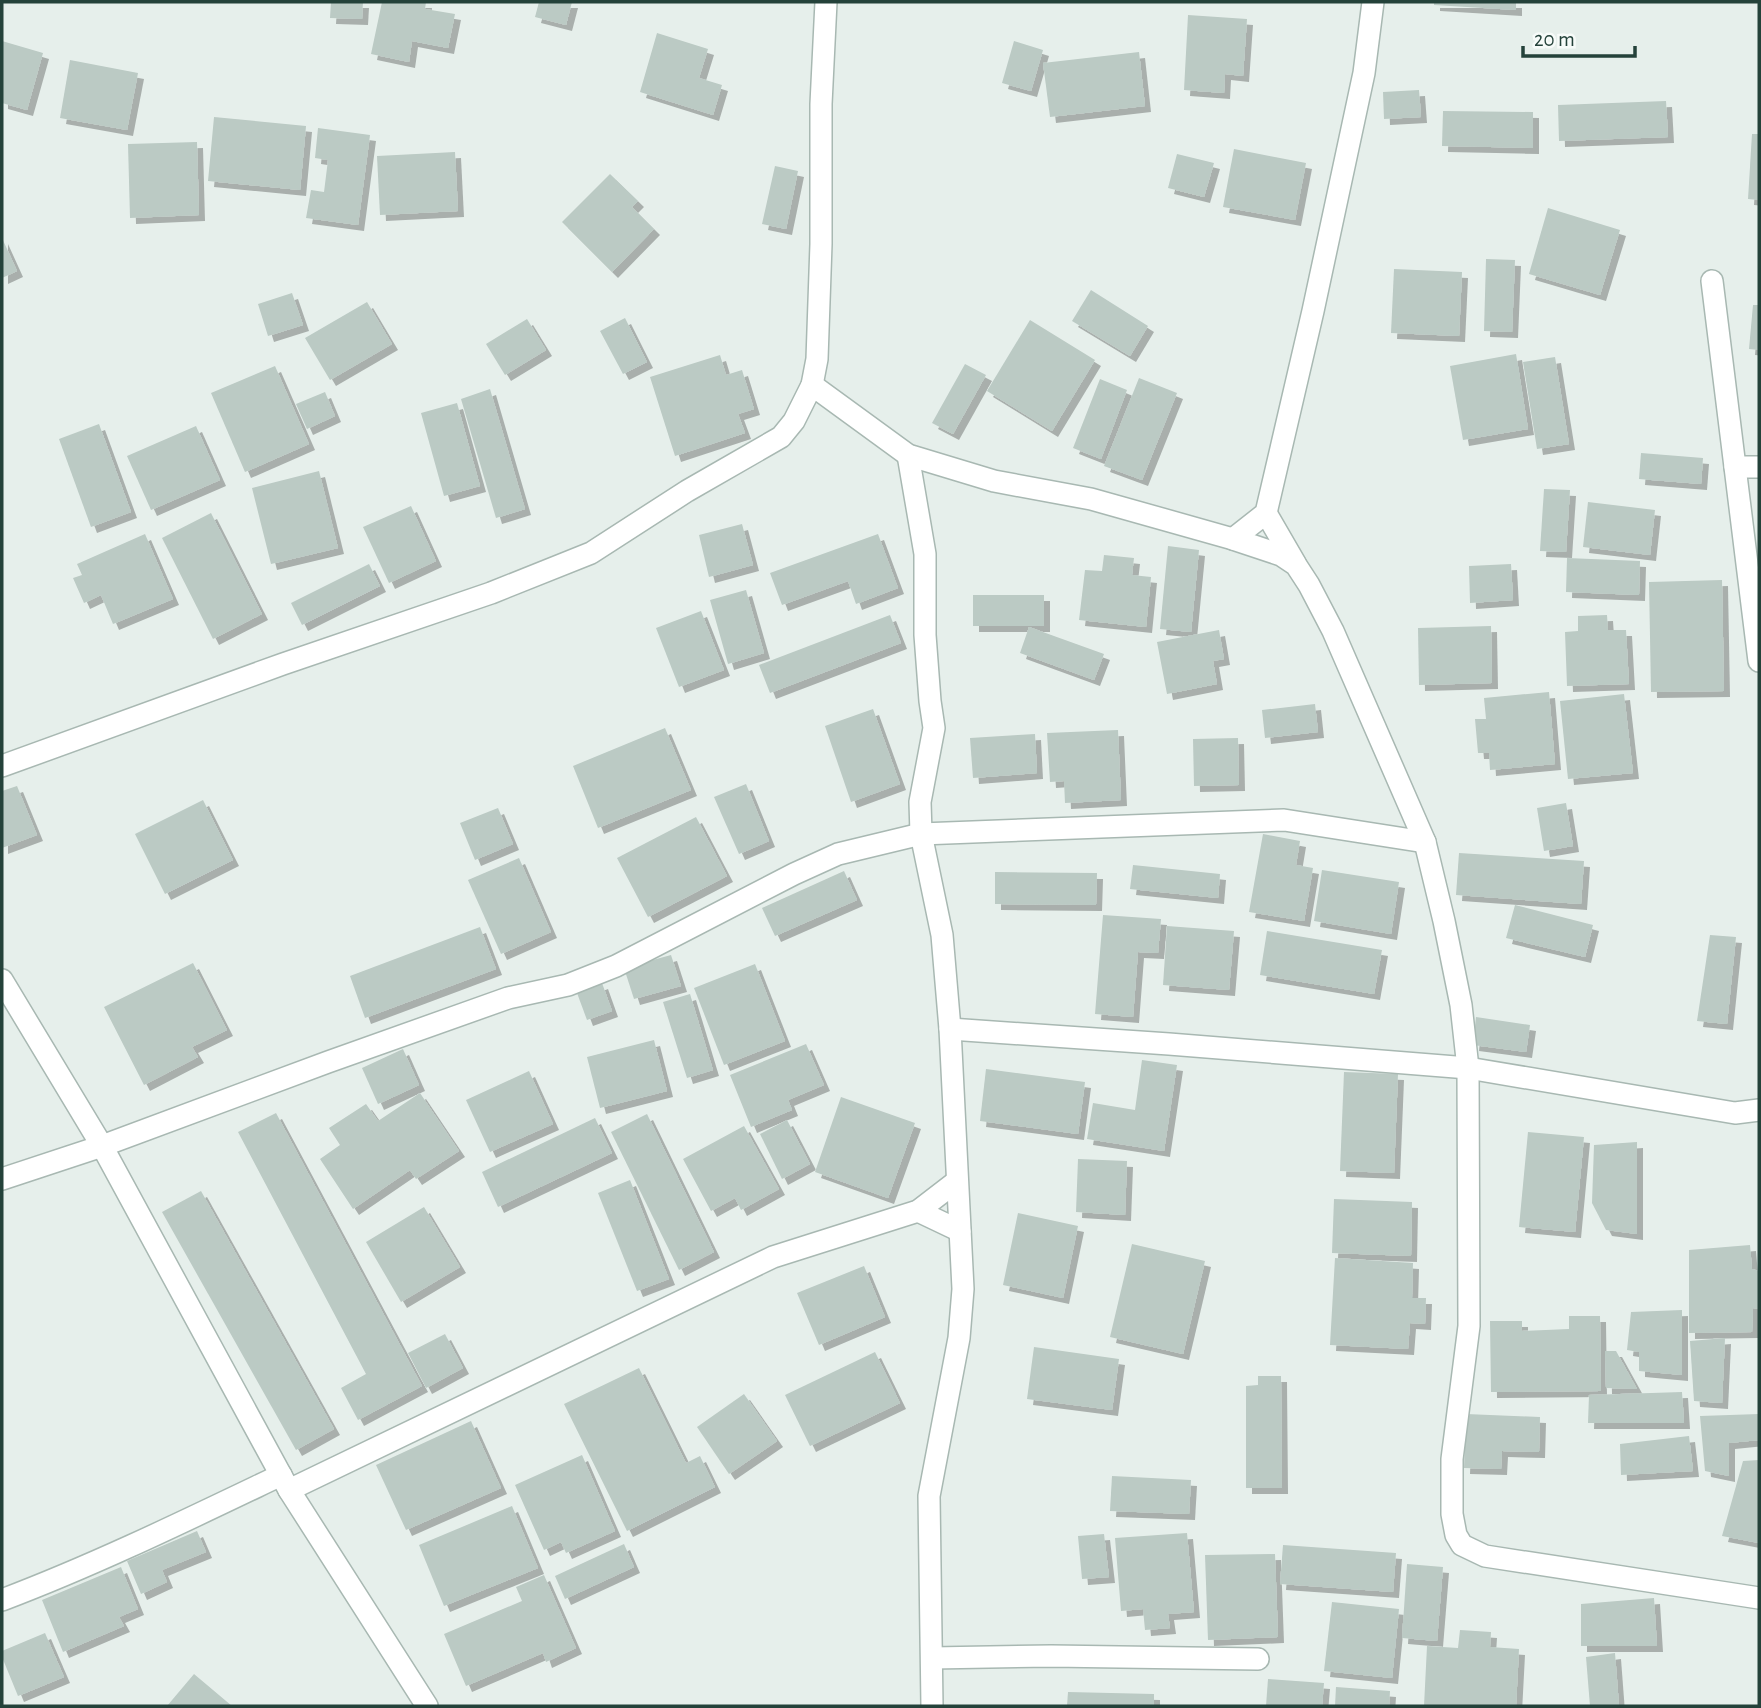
<svg xmlns="http://www.w3.org/2000/svg" width="1761" height="1708" font-family="'Alegreya Sans',sans-serif">
	<style>
		.building { fill: #bbcac4; filter: url(#shadow) }
		.lines { fill: none; stroke-linecap: round; stroke-linejoin: round }
		.street-casing { stroke: #a8b8b2; stroke-width: 24 }
		.street { stroke: #fff; stroke-width: 21 }
	</style>
	<defs>
		<filter id="shadow"><feDropShadow dx="6" dy="6" stdDeviation="0" flood-color="#0004"/></filter>
	</defs>
	<rect width="100%" height="100%" fill="#e6efeb"/>
	<g class="building">
		<polygon points="331,2 363,2 362,19 330,18"/>
		<polygon points="382,2 426,2 425,9 455,14 448,48 412,41 409,62 371,54"/>
		<polygon points="539,2 572,2 566,25 535,17"/>
		<polygon points="1434,2 1516,2 1516,10 1434,5"/>
		<polygon points="1188,15 1247,19 1243,76 1225,74 1224,93 1184,90"/>
		<polygon points="657,33 708,49 699,78 722,85 713,115 640,92"/>
		<polygon points="2,41 43,53 27,110 2,103"/>
		<polygon points="1014,41 1043,50 1031,91 1002,83"/>
		<polygon points="1139,52 1145,106 1050,117 1043,63"/>
		<polygon points="70,60 138,73 127,130 60,118"/>
		<polygon points="1419,90 1421,117 1384,119 1383,92"/>
		<polygon points="1666,101 1668,137 1559,141 1558,105"/>
		<polygon points="1443,111 1533,112 1533,148 1442,146"/>
		<polygon points="214,117 306,126 300,190 208,181"/>
		<polygon points="318,128 370,135 358,225 306,218 311,190 324,192 328,160 315,158"/>
		<polygon points="1752,134 1759,134 1759,200 1748,199"/>
		<polygon points="197,142 199,215 130,218 128,144"/>
		<polygon points="1234,149 1306,163 1295,220 1223,207"/>
		<polygon points="455,152 458,211 380,215 377,156"/>
		<polygon points="1177,154 1214,163 1204,197 1168,188"/>
		<polygon points="775,166 798,171 786,229 762,224"/>
		<polygon points="610,174 638,201 632,207 654,229 612,272 562,222"/>
		<polygon points="1548,208 1620,230 1600,295 1529,274"/>
		<polygon points="2,238 17,271 2,278"/>
		<polygon points="1486,259 1515,260 1512,332 1484,331"/>
		<polygon points="1394,269 1462,272 1459,336 1391,333"/>
		<polygon points="1091,290 1148,326 1130,356 1072,321"/>
		<polygon points="292,293 303,325 268,336 258,304"/>
		<polygon points="367,302 392,344 330,380 305,338"/>
		<polygon points="1753,305 1759,305 1759,350 1749,349"/>
		<polygon points="625,318 647,362 623,374 600,331"/>
		<polygon points="527,319 546,350 505,375 486,344"/>
		<polygon points="1030,320 1095,360 1052,431 987,391"/>
		<polygon points="1516,354 1528,429 1463,440 1450,366"/>
		<polygon points="720,355 726,375 742,370 754,409 738,414 745,433 675,456 650,377"/>
		<polygon points="1555,357 1569,444 1537,449 1523,362"/>
		<polygon points="965,364 986,375 953,434 932,423"/>
		<polygon points="275,366 309,444 245,472 211,393"/>
		<polygon points="1139,378 1177,393 1142,480 1104,466"/>
		<polygon points="1100,379 1127,390 1101,459 1073,448"/>
		<polygon points="490,389 525,509 496,518 461,399"/>
		<polygon points="325,392 335,416 307,429 296,404"/>
		<polygon points="457,403 480,486 444,496 421,413"/>
		<polygon points="99,424 131,512 91,527 59,439"/>
		<polygon points="196,426 220,480 151,510 127,456"/>
		<polygon points="1641,453 1703,458 1701,484 1639,479"/>
		<polygon points="319,471 338,548 271,564 252,488"/>
		<polygon points="1544,489 1570,490 1566,552 1540,551"/>
		<polygon points="1588,502 1655,510 1650,555 1583,547"/>
		<polygon points="411,506 436,561 389,583 363,527"/>
		<polygon points="211,513 262,614 213,639 162,538"/>
		<polygon points="742,524 753,565 709,577 699,535"/>
		<polygon points="145,534 173,599 113,624 101,595 84,603 73,578 82,575 77,564"/>
		<polygon points="878,534 898,588 856,604 848,581 782,605 770,573"/>
		<polygon points="1168,546 1199,550 1191,632 1160,629"/>
		<polygon points="1104,555 1134,558 1132,575 1151,577 1146,627 1079,620 1085,570 1102,571"/>
		<polygon points="1567,558 1640,561 1639,595 1566,592"/>
		<polygon points="369,564 380,586 302,625 291,603"/>
		<polygon points="1511,564 1513,600 1470,603 1469,566"/>
		<polygon points="1722,580 1724,691 1651,692 1649,582"/>
		<polygon points="746,590 764,653 728,664 710,600"/>
		<rect x="973" y="595" width="71" height="31"/>
		<polygon points="701,611 724,670 679,687 656,628"/>
		<polygon points="890,615 901,643 770,693 759,665"/>
		<polygon points="1607,615 1608,630 1626,630 1629,684 1567,686 1565,632 1578,631 1578,616"/>
		<polygon points="1491,626 1492,683 1419,685 1418,628"/>
		<polygon points="1029,627 1104,654 1094,680 1020,653"/>
		<polygon points="1219,630 1224,659 1213,661 1217,684 1167,694 1157,642"/>
		<polygon points="1549,692 1555,764 1490,770 1489,753 1478,753 1475,719 1486,719 1484,698"/>
		<polygon points="1624,694 1633,773 1568,779 1560,701"/>
		<polygon points="1315,704 1318,732 1265,738 1262,710"/>
		<polygon points="873,709 900,784 851,802 825,726"/>
		<polygon points="665,728 691,790 598,828 573,766"/>
		<polygon points="1118,730 1121,800 1065,803 1064,781 1050,782 1047,733"/>
		<polygon points="1035,734 1037,773 973,778 970,738"/>
		<polygon points="1238,738 1239,785 1194,786 1193,739"/>
		<polygon points="746,784 769,841 739,854 714,797"/>
		<polygon points="17,786 37,835 2,848 2,791"/>
		<polygon points="203,800 233,860 165,894 135,834"/>
		<polygon points="1566,803 1573,846 1544,851 1537,808"/>
		<polygon points="498,808 513,844 475,860 460,823"/>
		<polygon points="696,817 727,876 648,917 617,858"/>
		<polygon points="1263,834 1300,841 1296,865 1313,868 1304,921 1249,912"/>
		<polygon points="1459,853 1584,861 1581,904 1456,895"/>
		<polygon points="519,858 551,932 501,954 468,880"/>
		<polygon points="1133,865 1220,874 1218,898 1130,889"/>
		<polygon points="1322,870 1399,882 1391,934 1314,921"/>
		<polygon points="844,871 857,900 775,936 762,908"/>
		<polygon points="995,872 1097,873 1096,905 995,904"/>
		<polygon points="1515,905 1593,925 1585,957 1506,938"/>
		<polygon points="1103,915 1161,919 1158,953 1138,952 1133,1017 1095,1014"/>
		<polygon points="1167,926 1234,931 1229,990 1163,985"/>
		<polygon points="480,927 496,969 365,1018 350,976"/>
		<polygon points="1267,931 1382,950 1374,994 1260,975"/>
		<polygon points="1710,935 1736,937 1727,1024 1697,1021"/>
		<polygon points="671,955 681,986 634,999 624,968"/>
		<polygon points="193,963 227,1030 192,1047 198,1057 144,1085 104,1007"/>
		<polygon points="755,964 785,1041 724,1065 694,988"/>
		<polygon points="602,983 612,1011 587,1020 577,993"/>
		<polygon points="690,994 713,1070 687,1078 663,1002"/>
		<polygon points="1476,1017 1530,1025 1526,1052 1473,1045"/>
		<polygon points="654,1040 667,1091 600,1108 587,1057"/>
		<polygon points="806,1044 824,1085 788,1100 792,1110 751,1127 730,1075"/>
		<polygon points="403,1049 419,1085 378,1104 362,1068"/>
		<polygon points="1142,1060 1177,1065 1164,1151 1087,1139 1093,1103 1135,1110"/>
		<polygon points="986,1069 1085,1082 1078,1134 980,1121"/>
		<polygon points="529,1071 553,1124 490,1152 466,1100"/>
		<polygon points="1344,1072 1398,1074 1394,1173 1340,1171"/>
		<polygon points="420,1093 459,1151 416,1179 410,1170 353,1209 320,1159 340,1145 329,1128 366,1104 378,1121"/>
		<polygon points="841,1097 915,1123 888,1198 815,1172"/>
		<polygon points="276,1113 422,1386 358,1420 341,1388 366,1374 238,1132"/>
		<polygon points="647,1114 714,1252 679,1270 611,1132"/>
		<polygon points="595,1118 612,1153 498,1207 482,1172"/>
		<polygon points="787,1120 810,1164 782,1179 760,1134"/>
		<polygon points="744,1126 779,1189 741,1210 735,1198 711,1211 683,1159"/>
		<polygon points="1528,1132 1584,1137 1575,1232 1519,1227"/>
		<polygon points="1637,1142 1637,1234 1606,1230 1592,1203 1594,1145"/>
		<polygon points="1078,1159 1127,1161 1125,1215 1076,1212"/>
		<polygon points="630,1180 669,1279 637,1291 598,1193"/>
		<polygon points="201,1191 334,1429 296,1450 162,1212"/>
		<polygon points="1334,1199 1412,1202 1411,1256 1332,1253"/>
		<polygon points="424,1207 460,1267 401,1302 366,1242"/>
		<polygon points="1018,1213 1078,1226 1063,1298 1003,1285"/>
		<polygon points="1132,1244 1205,1261 1183,1354 1110,1337"/>
		<polygon points="1750,1245 1752,1269 1759,1271 1759,1309 1753,1308 1752,1332 1689,1333 1689,1250"/>
		<polygon points="1335,1258 1413,1263 1412,1298 1426,1298 1425,1324 1410,1323 1408,1349 1330,1345"/>
		<polygon points="864,1266 885,1317 819,1345 797,1293"/>
		<polygon points="1682,1310 1682,1375 1639,1371 1639,1352 1627,1350 1631,1312"/>
		<polygon points="1569,1316 1600,1316 1601,1391 1491,1392 1490,1321 1522,1321 1522,1331 1569,1329"/>
		<polygon points="445,1334 463,1368 426,1388 408,1353"/>
		<polygon points="1725,1338 1722,1403 1694,1401 1690,1341"/>
		<polygon points="1034,1347 1119,1359 1112,1410 1027,1399"/>
		<polygon points="1605,1351 1616,1351 1637,1389 1606,1388"/>
		<polygon points="875,1352 900,1403 810,1446 785,1395"/>
		<polygon points="639,1368 686,1463 700,1456 715,1487 627,1531 564,1404"/>
		<polygon points="1258,1376 1281,1376 1282,1488 1246,1488 1246,1386 1258,1385"/>
		<polygon points="1682,1392 1684,1423 1588,1423 1589,1395"/>
		<polygon points="744,1394 777,1441 729,1474 697,1427"/>
		<polygon points="1466,1414 1540,1417 1539,1452 1502,1451 1501,1469 1464,1468"/>
		<polygon points="1759,1414 1759,1440 1729,1443 1729,1476 1705,1471 1700,1416"/>
		<polygon points="471,1421 501,1488 406,1530 376,1465"/>
		<polygon points="1689,1436 1693,1471 1621,1475 1620,1444"/>
		<polygon points="582,1455 615,1531 566,1553 561,1542 544,1550 515,1485"/>
		<polygon points="1759,1460 1759,1543 1722,1536 1743,1461"/>
		<polygon points="1112,1476 1191,1480 1189,1514 1110,1511"/>
		<polygon points="512,1506 538,1568 444,1606 419,1545"/>
		<polygon points="197,1531 206,1552 162,1570 167,1582 141,1594 127,1561"/>
		<polygon points="1187,1533 1194,1612 1168,1614 1170,1628 1145,1630 1143,1609 1121,1611 1115,1538"/>
		<polygon points="1104,1534 1109,1577 1082,1579 1078,1536"/>
		<polygon points="624,1544 634,1567 565,1599 555,1576"/>
		<polygon points="1283,1545 1396,1553 1393,1592 1280,1584"/>
		<polygon points="1275,1554 1278,1637 1208,1640 1205,1555"/>
		<polygon points="1407,1564 1443,1567 1437,1641 1402,1638"/>
		<polygon points="121,1567 138,1609 119,1617 124,1626 63,1652 42,1600"/>
		<polygon points="544,1575 576,1648 546,1662 543,1653 466,1686 444,1634 522,1601 516,1587"/>
		<polygon points="1654,1598 1657,1646 1581,1646 1581,1604"/>
		<polygon points="1332,1602 1399,1609 1392,1678 1324,1671"/>
		<polygon points="1460,1630 1491,1632 1490,1647 1519,1649 1516,1706 1424,1706 1427,1646 1458,1648"/>
		<polygon points="45,1633 64,1677 18,1696 2,1657 2,1651"/>
		<polygon points="1615,1653 1619,1706 1590,1706 1586,1657"/>
		<polygon points="194,1674 232,1706 167,1706"/>
		<polygon points="1268,1679 1324,1683 1322,1706 1266,1706"/>
		<polygon points="1336,1687 1390,1691 1389,1706 1335,1706"/>
		<polygon points="1068,1692 1154,1694 1154,1706 1067,1706"/>
	</g>
	<g class="lines">
		<defs>
			<g id="street">
				<polyline points="1712,281 1759,661"/>
				<polyline points="812,385 908,455 994,481 1091,499 1233,539 1281,555 1296,565 1309,585 1333,631 1425,842 1444,921 1461,1005 1468,1068 1469,1326 1452,1459 1452,1514 1456,1535 1462,1545 1485,1556 1759,1598"/>
				<polyline points="908,455 925,554 925,635 930,701 934,728 920,802 921,834 942,935 950,1029 963,1289 959,1338 929,1496 932,1706"/>
				<polyline points="1735,467 1759,467"/>
				<polyline points="1266,513 1295,563"/>
				<polyline points="1233,539 1266,513 1313,311 1364,73 1373,2"/>
				<polyline points="2,766 283,664 491,593 591,553 687,491 781,437 794,421 812,385 817,359 821,244 821,104 826,2"/>
				<polyline points="2,980 102,1146 289,1490 427,1706"/>
				<polyline points="950,1029 1169,1044 1468,1068 1735,1113 1759,1110"/>
				<polyline points="2,1179 102,1146 328,1062 508,998 568,985 616,966 794,874 838,854 921,834 1284,820 1425,842"/>
				<polyline points="918,1211 960,1231"/>
				<polyline points="289,1490 773,1257 918,1211 957,1181"/>
				<path d="M2 1600C97 1564 189 1519 281 1475"/>
				<polyline points="932,1658 1051,1656 1258,1659"/>
			</g>
		</defs>
		<use href="#street" class="street-casing"/>
		<use href="#street" class="street"/>
	</g>
	<rect width="1761" height="1708" fill="none" stroke="#24423a" stroke-width="7"/>
	<path d="M1523 46v10h112v-10" fill="none" stroke="#24423a" stroke-width="3.5"/>
	<text x="1534" y="46" font-size="21" fill="#24423a" stroke="#f7fbf9" stroke-width="5" paint-order="stroke">20 m</text>
</svg>
